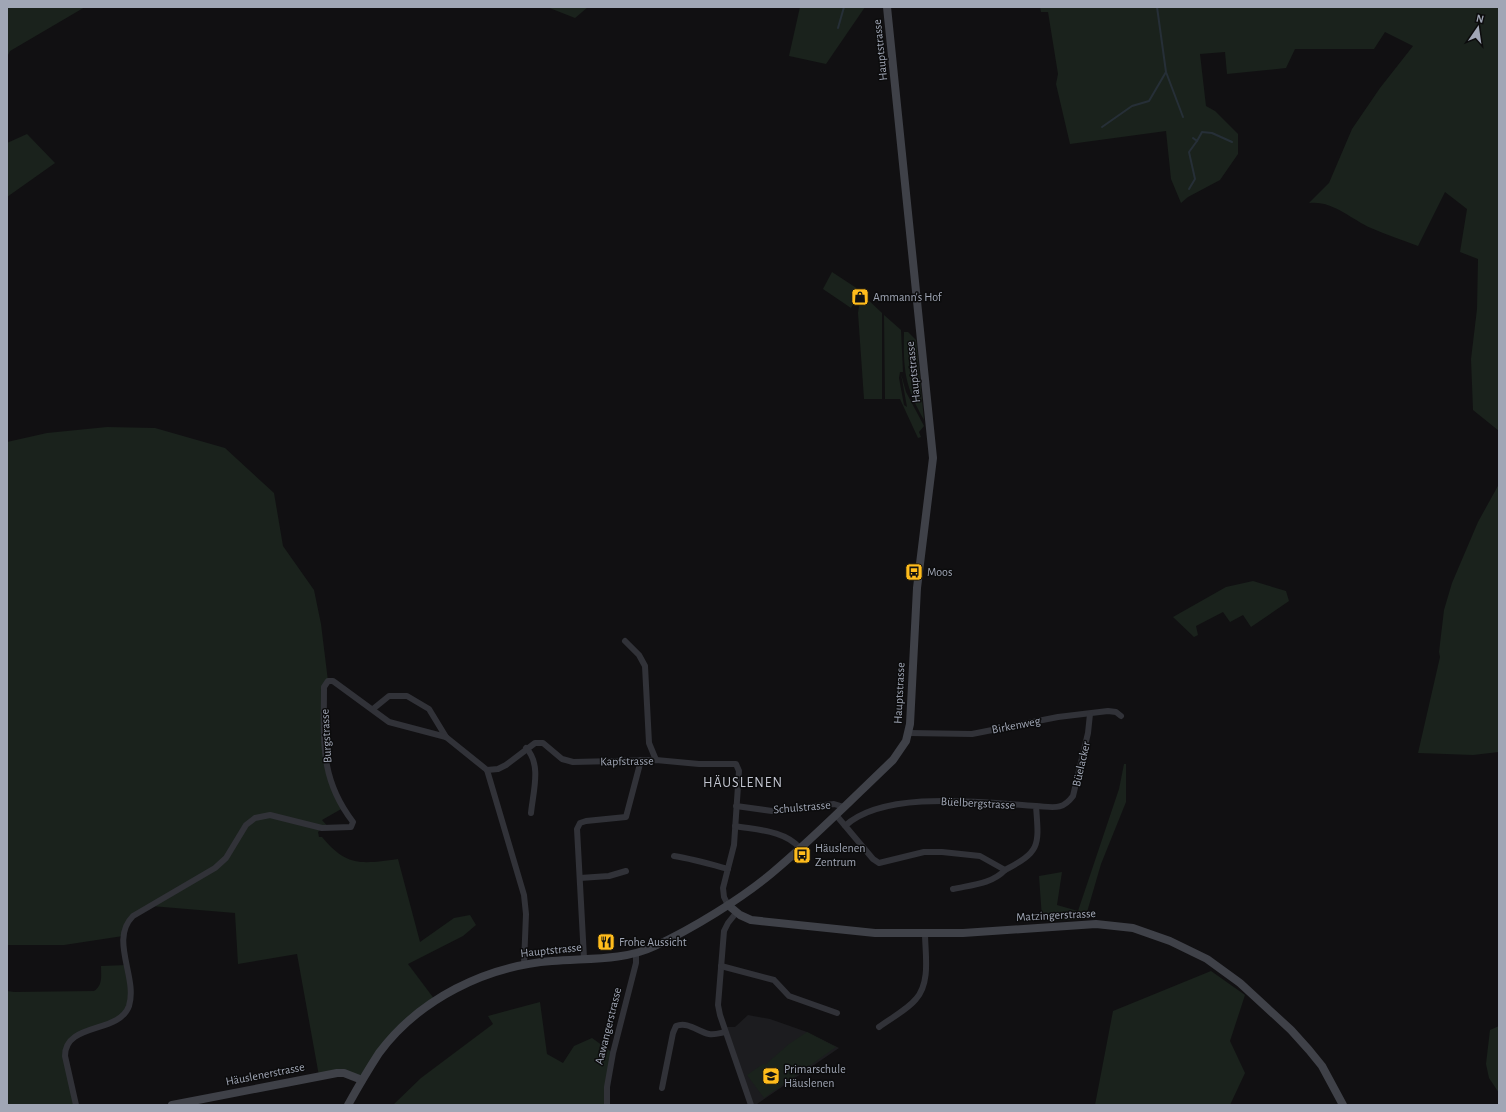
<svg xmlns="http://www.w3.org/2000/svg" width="1506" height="1112" font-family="'Alegreya Sans',sans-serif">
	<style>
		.built { fill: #1c1c1f }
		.green { fill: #1a221c }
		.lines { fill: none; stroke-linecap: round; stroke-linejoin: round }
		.stream { stroke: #262f37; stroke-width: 2 }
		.street { stroke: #313238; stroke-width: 6 }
		.secondary { stroke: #3f4148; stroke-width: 8 }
		.labels { text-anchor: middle; stroke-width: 3; stroke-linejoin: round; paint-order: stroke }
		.street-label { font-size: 12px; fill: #a0a6b5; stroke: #0c0c0d }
		.poi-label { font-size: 12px; fill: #a0a6b5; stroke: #0c0c0d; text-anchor: start }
		.quarter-label { font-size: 14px; letter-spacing: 1px; fill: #c2c5d0; stroke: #0c0c0d }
	</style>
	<rect width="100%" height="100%" fill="#111012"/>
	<polygon class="built" points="748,1015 770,1019 807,1032 839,1048 757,1104 752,1104 727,1027 735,1027"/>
	<g class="green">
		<polygon points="7,7 85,7 10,51 7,57"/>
		<polygon points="547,7 588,7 575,18"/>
		<polygon points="800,7 865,7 826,64 789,56"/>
		<path d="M1040 7H1499V431L1473 410 1471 359 1477 309 1478 259 1460 252 1467 209 1445 192 1418 246C1403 240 1387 235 1371 228 1351 219 1332 200 1309 203L1329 183 1352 129 1380 88 1413 46 1385 32 1374 49H1295L1286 68 1227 74 1225 52 1200 54 1206 106 1215 111 1238 134V154L1220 180 1188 197 1181 203 1171 179 1166 131 1070 144 1056 84 1058 74 1048 12H1041Z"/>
		<polygon points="27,134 55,163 7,197 7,143"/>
		<polygon points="832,272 861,291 851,308 823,289"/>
		<polygon points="865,297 882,313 882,399 864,399 858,313 859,306"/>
		<polygon points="884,315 901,330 903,372 900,372 899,378 904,405 907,407 901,374 906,392 924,426 919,432 921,437 918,438 900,399 885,399"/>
		<path d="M904 332H908L916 340 924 420C905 387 903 370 904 332Z"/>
		<path d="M107 427 155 428 225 448 274 493 283 546 314 590 321 624 328 681 324 687 328 776 343 808 322 820 330 829 322 828 318 832 319 837H322C347 867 361 864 398 859L420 942 454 918 470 915 476 925 463 936 408 964 435 1000 397 1034 362 1080 356 1077 319 1076 297 954 238 964 235 913 151 906 133 916 123 936 64 945H7V442L47 433Z"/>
		<polygon points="1499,484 1499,752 1473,755 1418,753 1440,657 1439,652 1444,610 1452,583 1478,522"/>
		<polygon points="1253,581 1286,591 1289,601 1251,627 1243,615 1230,622 1223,612 1196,626 1198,635 1194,637 1173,617 1226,587"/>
		<polygon points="1124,764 1126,764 1126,802 1101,864 1085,919 1048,921 1042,918 1039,876 1062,872 1057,905 1078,911 1119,789"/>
		<path d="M127 965 129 1005 118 1018 75 1037 65 1049 76 1105H7V991L14 992 94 991C103 985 101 976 101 966Z"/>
		<polygon points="1211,971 1245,995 1230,1041 1245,1073 1230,1105 1095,1105 1113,1011"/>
		<polygon points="540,1002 547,1054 563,1063 574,1046 592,1038 613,1053 607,1105 393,1105 421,1078 493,1024 488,1016"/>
		<polygon points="1499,1026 1499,1093 1489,1078 1486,1064 1490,1030"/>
		<polygon points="807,1032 836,1047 764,1098 747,1075 763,1064 765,1065 789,1044"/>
	</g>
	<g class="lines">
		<g class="stream">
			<polyline points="838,28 844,7"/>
			<polyline points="1166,72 1183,117"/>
			<polyline points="1102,127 1132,106 1149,101 1166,72 1157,7"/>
			<polyline points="1193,138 1197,141 1202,132 1212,133 1232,142"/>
			<polyline points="1189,189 1195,179 1189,152 1197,141"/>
		</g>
		<g class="street">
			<polyline points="625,641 639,655 645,666 649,743 656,760"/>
			<polyline points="373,709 389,696 407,696 429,709 446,737"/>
			<polyline points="909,733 972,734 1058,717 1108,711 1116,712 1121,716"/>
			<path d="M526 748C542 764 533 792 531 813"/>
			<polyline points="487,770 498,769 506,765 535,743 543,743 562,759 573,762 656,760 699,764 736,764 739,771 734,845 723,888 724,897 728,905"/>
			<polyline points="736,806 772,811 834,804 844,807"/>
			<path d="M1036 806C1053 807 1062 811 1073 796L1088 733 1090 714"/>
			<path d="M836 815 873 859 879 863 924 852H942L980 856 1005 870C1041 851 1039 846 1036 806 985 803 885 789 845 826"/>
			<path d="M735 826C757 830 784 830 800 848"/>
			<path d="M674 856C693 859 710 864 728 869"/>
			<polyline points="580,878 609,876 626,871"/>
			<path d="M953 889C971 885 992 884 1005 870"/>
			<polyline points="736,913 728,923 724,931 718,1005 720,1015 751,1105"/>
			<polyline points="584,958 577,829 580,823 586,821 626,817 641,760"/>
			<polyline points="721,966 774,980 789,996 837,1013"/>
			<path d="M879 1027C891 1018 907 1010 916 999 931 982 925 953 925 933"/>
			<path d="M662 1088 673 1033 676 1026C688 1021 698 1032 709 1034 715 1035 720 1033 725 1032"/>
			<path d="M76 1105 65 1056C65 1022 119 1034 129 1006 138 977 109 940 133 916L215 868 226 858 246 825 255 818 270 815 322 828 351 827 353 822C319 778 324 740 324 687L328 681H333L389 722 446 737 487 770 524 895 526 914 524 964"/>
			<polyline points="607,1105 607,1087 613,1053 636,963 636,954"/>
		</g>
		<g class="secondary">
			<polyline points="728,905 740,915 751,920 875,933 963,933 1096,924 1133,928 1170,941 1207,959 1240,983 1291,1030 1309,1050 1322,1066 1343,1105"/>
			<polyline points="172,1105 337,1073 344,1073 362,1080"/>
			<path d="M348 1105C358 1087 368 1070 379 1053 419 999 486 966 552 961 586 958 624 961 655 946 692 929 741 899 772 873 814 838 853 798 893 760L906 741 910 724 917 588 933 458 887 7"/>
		</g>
	</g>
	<defs>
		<symbol id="shop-square" viewBox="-11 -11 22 22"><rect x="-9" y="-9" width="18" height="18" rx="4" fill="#ffbc1c" stroke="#0c0c0d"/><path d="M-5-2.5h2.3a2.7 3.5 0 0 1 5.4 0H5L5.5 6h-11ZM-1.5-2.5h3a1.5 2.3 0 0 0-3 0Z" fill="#111"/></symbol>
		<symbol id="bus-square" viewBox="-11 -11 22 22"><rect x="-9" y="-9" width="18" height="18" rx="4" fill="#ffbc1c" stroke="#0c0c0d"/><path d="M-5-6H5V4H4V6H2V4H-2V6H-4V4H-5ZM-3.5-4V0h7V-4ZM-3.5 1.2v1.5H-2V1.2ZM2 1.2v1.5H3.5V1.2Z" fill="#111"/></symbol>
		<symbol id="restaurant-square" viewBox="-11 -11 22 22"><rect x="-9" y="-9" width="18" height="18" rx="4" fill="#ffbc1c" stroke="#0c0c0d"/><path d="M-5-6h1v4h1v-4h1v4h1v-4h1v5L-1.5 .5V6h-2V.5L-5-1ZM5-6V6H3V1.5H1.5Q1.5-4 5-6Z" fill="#111"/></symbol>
		<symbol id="school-square" viewBox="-11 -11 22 22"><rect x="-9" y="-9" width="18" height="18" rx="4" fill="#ffbc1c" stroke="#0c0c0d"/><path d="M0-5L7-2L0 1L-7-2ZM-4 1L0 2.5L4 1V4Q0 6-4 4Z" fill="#111"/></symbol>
	</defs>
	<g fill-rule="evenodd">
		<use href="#shop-square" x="850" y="287" width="20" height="20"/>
		<use href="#bus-square" x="904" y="562" width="20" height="20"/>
		<use href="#bus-square" x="792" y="845" width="20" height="20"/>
		<use href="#restaurant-square" x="596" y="932" width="20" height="20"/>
		<use href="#school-square" x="761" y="1066" width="20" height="20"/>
	</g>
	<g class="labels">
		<g class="street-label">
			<text transform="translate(880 50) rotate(-96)" y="4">Hauptstrasse</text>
			<text transform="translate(913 372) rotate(-96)" y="4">Hauptstrasse</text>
			<text transform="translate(899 693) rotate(-87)" y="4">Hauptstrasse</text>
			<text transform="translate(1016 725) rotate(-11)" y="4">Birkenweg</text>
			<text transform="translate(326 736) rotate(-93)" y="4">Burgstrasse</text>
			<text transform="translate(627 761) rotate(-1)" y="4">Kapfstrasse</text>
			<text transform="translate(1081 764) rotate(-77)" y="4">Büelacker</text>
			<text transform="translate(978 803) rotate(3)" y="4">Büelbergstrasse</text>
			<text transform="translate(802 807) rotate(-5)" y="4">Schulstrasse</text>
			<text transform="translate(1056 915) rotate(-3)" y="4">Matzingerstrasse</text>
			<text transform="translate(551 950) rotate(-6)" y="4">Hauptstrasse</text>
			<text transform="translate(608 1026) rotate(-76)" y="4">Aawangerstrasse</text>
			<text transform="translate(265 1074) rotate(-11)" y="4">Häuslenerstrasse</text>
		</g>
		<g class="poi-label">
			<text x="873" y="301">Ammann's Hof</text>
			<text x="927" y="576">Moos</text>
			<text x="815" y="852">Häuslenen<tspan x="815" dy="14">Zentrum</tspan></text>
			<text x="619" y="946">Frohe Aussicht</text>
			<text x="784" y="1073">Primarschule<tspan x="784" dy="14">Häuslenen</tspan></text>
		</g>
		<g class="quarter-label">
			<text x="743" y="787">HÄUSLENEN</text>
		</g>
	</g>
	<rect width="1506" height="1112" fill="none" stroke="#a0a6b5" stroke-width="16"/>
	<g transform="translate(1478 28) rotate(13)" stroke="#0c0c0d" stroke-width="3" paint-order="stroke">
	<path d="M0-3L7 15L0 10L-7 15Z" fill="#a0a6b5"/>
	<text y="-6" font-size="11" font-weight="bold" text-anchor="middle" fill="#a0a6b5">N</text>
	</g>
</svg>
